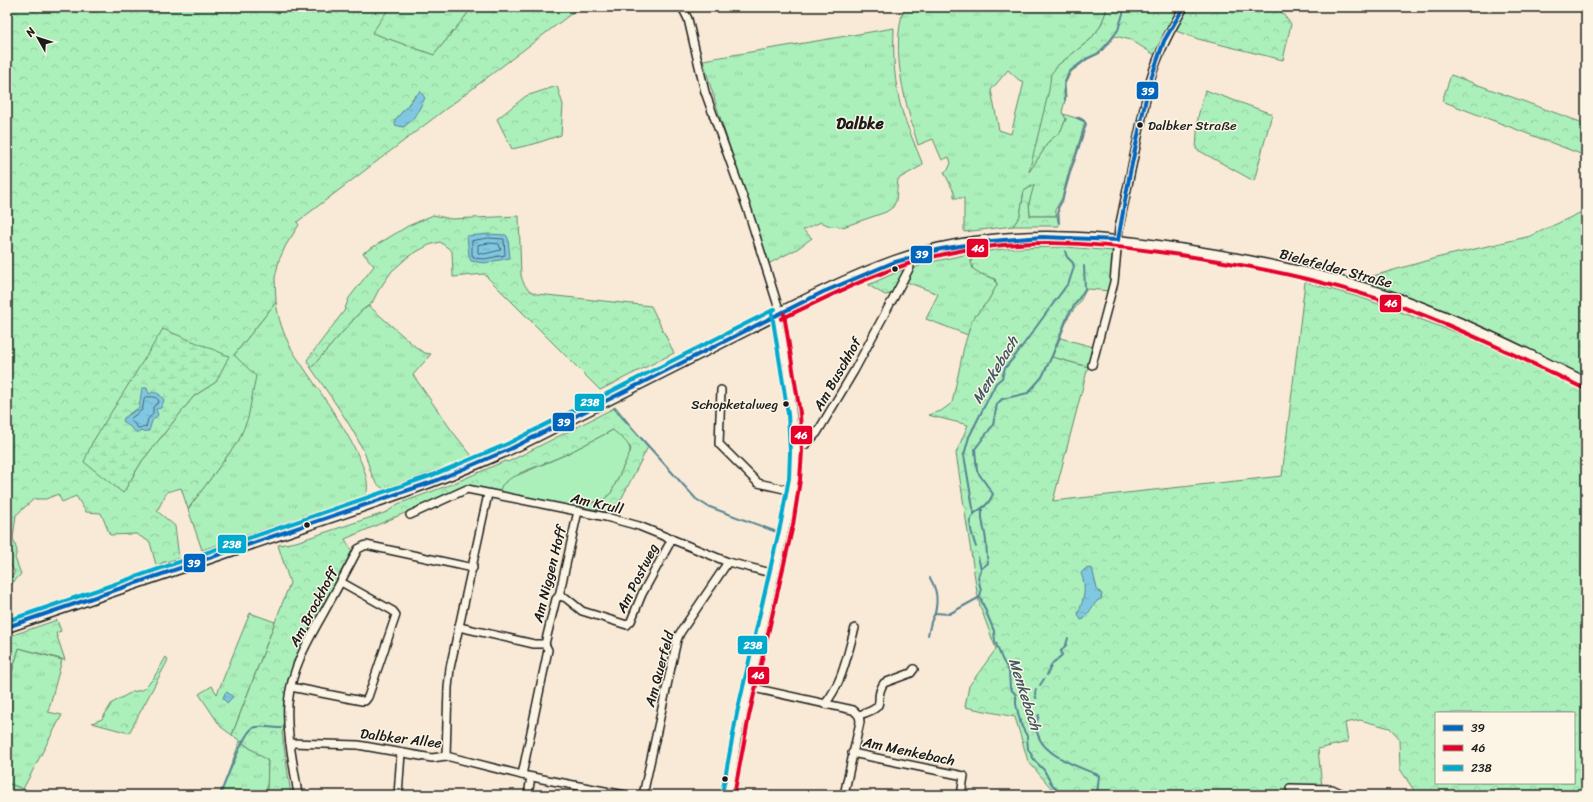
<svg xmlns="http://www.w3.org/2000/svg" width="1593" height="802" font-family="Sriracha,sans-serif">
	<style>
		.grass { fill: url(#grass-tufts); stroke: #64866c; fill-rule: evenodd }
		.forest { fill: url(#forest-crowns); stroke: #64866c; fill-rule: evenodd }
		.wetland { fill: url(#wetland-marsh); stroke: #64866c; fill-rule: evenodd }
		.park { fill: #abf0bb; stroke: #64866c }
		.water { fill: url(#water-ripples); stroke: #588392 }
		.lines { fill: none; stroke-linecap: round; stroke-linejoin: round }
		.shore { stroke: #44616b; stroke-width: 1 }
		.stream { stroke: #588392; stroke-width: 2 }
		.street-casing { stroke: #1c1c1c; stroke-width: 10 }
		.secondary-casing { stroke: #1c1c1c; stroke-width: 13 }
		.street { stroke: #fcf5e5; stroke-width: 7 }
		.secondary { stroke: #fcf5e5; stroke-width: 10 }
		.bus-1-casing { stroke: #fcf5e5; stroke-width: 7 }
		.bus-2-casing { stroke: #fcf5e5; stroke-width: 7 }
		.bus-3-casing { stroke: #fcf5e5; stroke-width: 7 }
		.bus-1 { stroke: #0065bd; stroke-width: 4 }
		.bus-2 { stroke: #e4002b; stroke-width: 4 }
		.bus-3 { stroke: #00a9ce; stroke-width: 4 }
		.bus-dot { fill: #1c1c1c; stroke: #fcf5e5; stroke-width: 1.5 }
		.labels { text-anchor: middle; stroke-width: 3; stroke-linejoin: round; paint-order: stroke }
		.bus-label { font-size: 13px; fill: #1c1c1c; stroke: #fcf5e5; text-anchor: start }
		.street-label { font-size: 14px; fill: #1c1c1c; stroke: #fcf5e5 }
		.water-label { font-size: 15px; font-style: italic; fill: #3f5861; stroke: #fcf5e5 }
		.quarter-label { font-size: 16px; font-weight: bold; fill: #1c1c1c; stroke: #fcf5e5 }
		.line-badge { stroke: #fcf5e5; stroke-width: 1.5 }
		.badge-label { font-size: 11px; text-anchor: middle; font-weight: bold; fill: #fff }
	</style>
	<defs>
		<pattern id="grass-tufts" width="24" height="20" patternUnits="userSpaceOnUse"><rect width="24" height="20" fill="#abf0bb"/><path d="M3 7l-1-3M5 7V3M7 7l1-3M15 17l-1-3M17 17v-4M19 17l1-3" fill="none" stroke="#93cda0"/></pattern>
		<pattern id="forest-crowns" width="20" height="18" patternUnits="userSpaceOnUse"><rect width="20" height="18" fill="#abf0bb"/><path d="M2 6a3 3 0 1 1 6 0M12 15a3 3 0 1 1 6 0" fill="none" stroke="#93cda0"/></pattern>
		<pattern id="wetland-marsh" width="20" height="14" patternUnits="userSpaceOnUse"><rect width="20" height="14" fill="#abf0bb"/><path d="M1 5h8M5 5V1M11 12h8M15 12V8" fill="none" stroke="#93cda0"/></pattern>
		<pattern id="water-ripples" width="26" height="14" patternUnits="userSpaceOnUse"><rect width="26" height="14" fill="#80c8e1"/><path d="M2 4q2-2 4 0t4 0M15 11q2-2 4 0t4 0" fill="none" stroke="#6eabc0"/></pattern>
	</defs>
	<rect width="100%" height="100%" fill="#f8ead6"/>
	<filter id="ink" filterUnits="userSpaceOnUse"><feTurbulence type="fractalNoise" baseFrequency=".025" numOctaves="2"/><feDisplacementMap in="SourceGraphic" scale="8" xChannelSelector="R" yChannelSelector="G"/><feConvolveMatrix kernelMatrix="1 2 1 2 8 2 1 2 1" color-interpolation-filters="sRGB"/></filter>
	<g filter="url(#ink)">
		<g class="grass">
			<polygon points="390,7 473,7 434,55 371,33"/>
			<path d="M904 7H1106V12L1100 27 1090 40 1058 65 1050 88 1030 170 1043 151 1048 142 1060 132 1066 119 1063 114 1076 118 1079 117 1084 120 1085 122 1075 156 1070 167 1062 198 1055 210 1057 216H1030L1029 203 1033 185 1024 191 1020 216 1013 226 964 232V198H954V192L944 172 948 170 951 163 949 157 942 160 933 139 918 145C905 101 890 53 904 7ZM1008 70 1019 80 1024 82 1011 134 999 130 991 90Z"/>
			<path d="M894 28C893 56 894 84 902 111 908 129 916 147 923 165L898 179 896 201 893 207 886 212 843 227 830 226 821 222 803 230 812 238 797 249 768 264C747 196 722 129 703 60Z"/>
			<polygon points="973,253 971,262 981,274 995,279 997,285 988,301 972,320 968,335 926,319 938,294 907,282 914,269 922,264"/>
			<path d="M276 302C278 318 283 333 291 348 305 373 382 471 365 496L202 550 188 509 239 440 234 355Z"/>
			<path d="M369 306 418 349 425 353 431 354 413 375 452 431 472 456 443 468 384 489C370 482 370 465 364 452 350 422 330 396 311 368L361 311Z"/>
			<polygon points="1060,338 1094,347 1088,367 1052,357"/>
			<polygon points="250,613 275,622 232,735 221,727 199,694 212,686 217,694"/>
			<polygon points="19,648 62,660 48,712 62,715 23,789 7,783 7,689"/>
			<polygon points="240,741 268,761 267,795 220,795"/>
		</g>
		<g class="forest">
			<path d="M7 7H390L372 33 434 55 473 7H580L297 222 299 225 286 245 279 260 275 278 276 302 234 355 256 376 248 418 239 440 188 509 181 488 167 492 157 511 175 526 179 558 156 565 150 542 136 534 110 535 101 513 86 512 76 496 62 502 58 494 46 499H34L16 515 13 538 17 551 15 558 21 574 7 589V581L15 573 7 557ZM415 95C413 107 415 120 403 127L395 120 402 113ZM216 382 194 396 142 461 123 493 92 443 105 423Z"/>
			<polygon points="1106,7 1179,7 1163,34 1155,55 1131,40 1115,36 1100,53 1088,59 1071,72 1065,84 1066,97 1062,112 1066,119 1060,132 1048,142 1043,151 1029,172 1049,90 1051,74 1058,65 1090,40 1100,27 1106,12"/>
			<polygon points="1189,7 1277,7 1291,24 1283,60 1198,39 1176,31"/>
			<polygon points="1451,75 1586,124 1586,156 1442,101"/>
			<polygon points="557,86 563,105 561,135 534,144 512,149 497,119 526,96"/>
			<polygon points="1205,90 1272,114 1254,181 1196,149 1198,117"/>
			<polygon points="1034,185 1029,203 1030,216 1057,216 1059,226 1013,226 1020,216 1024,191"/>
			<polygon points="1586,210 1586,380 1480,329 1359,280 1436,258 1531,236"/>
			<path d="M433 215 451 219 519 216 521 275C523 285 528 291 537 294L651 306 674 353 600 390 484 274 453 277 452 251 440 242 429 245 409 256 392 271 378 291 372 303 361 311 311 368 307 360 344 311 349 298 374 266 363 253 408 226Z"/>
			<path d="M1066 247 1113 251 1112 278 1109 291 1089 289 1086 290 1079 303 1069 316 1052 357 1088 367 1053 501 1282 476 1305 282 1362 298 1477 340 1586 392V795H1417L1400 769 1399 738 1390 728 1360 720 1345 723 1348 742 1318 749 1322 787 1341 795H1057L1028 761 1015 717 965 707 969 686 996 649 980 606 977 592 956 453 968 425 928 415 941 411 952 403 964 347 972 320 988 301 997 285 995 279 981 274 973 269 971 262 973 253 1012 248ZM1436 713H1574V783H1436Z"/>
			<polygon points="902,270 903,274 891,294 885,295 868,285"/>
			<polygon points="616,407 648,447 614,513 578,506 603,500 611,493 630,452 631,448 613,430 565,455 520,473 502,495 467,486 345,539 352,551 294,661 286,694 285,728 282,732 291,795 267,795 268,761 232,735 290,583 278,545 296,542 387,512 398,504 452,484 505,461 508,462"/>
			<polygon points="57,620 61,631 56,633 65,660 19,648 7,689 7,637"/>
			<polygon points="166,657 168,660 129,733 92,723 102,719 112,703 132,692 142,690 153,679"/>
			<polygon points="7,783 40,795 7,795"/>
		</g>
		<path class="wetland" d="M163 329 229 356 216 382 194 396 142 461 123 493 84 462 92 443ZM139 408 158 415 152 421 127 423 124 421 130 413Z"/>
		<path class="park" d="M613 430C619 436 631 443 630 452L611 493 603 500 578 506 576 509 502 495 500 490 502 485 511 478 565 455Z"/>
		<g class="water">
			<path d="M420 91 425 98C420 108 413 122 403 127L395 125V120Z"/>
			<polygon points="489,234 506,235 508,238 510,258 484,263 471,261 469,256 467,236"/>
			<polygon points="142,388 147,388 149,394 153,392 159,394 164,400 161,408 156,409 158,415 152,421 149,431 136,432 123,421 124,418 139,408"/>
			<path d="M1092 568 1097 589 1102 594 1101 599 1097 601 1084 619 1081 620 1078 614C1084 599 1087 588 1081 573L1085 569Z"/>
			<polygon points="227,692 233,697 227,703 223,698 225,693"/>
		</g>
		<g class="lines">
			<g class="shore">
				<polygon points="489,238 504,239 505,255 484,259 474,258 472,254 472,241"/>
				<polygon points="490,243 499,244 501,250 484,254 478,253 478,245"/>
				<path d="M145 397C151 397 157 395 159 402L153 407V414L148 419 146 427 138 428 130 419 142 410Z"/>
			</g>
			<g class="stream">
				<polyline points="1065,100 1064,85 1069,72 1086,59 1099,53 1109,42 1118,30 1125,7"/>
				<polyline points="1059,223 1058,208 1062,201 1071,169 1075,159 1086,124 1084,121 1077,118"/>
				<polyline points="614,408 696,499 707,506 777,532"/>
				<polyline points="974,514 964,455 969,437 996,383 1002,378 1005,368 1015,356 1069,282 1074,267 1073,263 1067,257 1065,251"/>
				<path d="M976 547C973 538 966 520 975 513 984 506 988 506 993 494L977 471 975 449 993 425 997 404 1002 399 1028 393 1042 377 1052 356 1068 315 1085 289 1084 266"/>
				<polyline points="978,557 981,569 978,577 981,591 980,597 994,631 995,641 1002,659 1009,671 1010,688 1016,695 1016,704 1021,725 1027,736 1028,749 1035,761 1044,770 1051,783 1061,795"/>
				<path d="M981 569 988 563C986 553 987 544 985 534 983 523 981 521 982 509"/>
				<path d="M930 578C937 590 938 599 935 613L949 614 980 597"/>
				<polyline points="928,635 931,622 935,613"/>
				<polyline points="1047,675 1052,664 1062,655 1061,651 1066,645 1068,638"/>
				<polyline points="1040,685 1044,679"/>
				<polyline points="1036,689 1035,693 1036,698"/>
				<path d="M1039 715C1025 749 1073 765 1096 774L1099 776 1097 795"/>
				<path d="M220 795C225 783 243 733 253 728 260 725 273 728 281 728"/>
			</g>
			<defs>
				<g id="street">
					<polyline points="682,7 688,19 705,92 748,211 778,306 778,322 787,364 796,447 795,475 791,502 737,739 728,795"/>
					<polyline points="892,301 910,267 908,257"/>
					<path d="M1092 365 1114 282 1119 228 1149 84C1157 56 1169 32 1184 7"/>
					<polyline points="721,390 719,444 758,483 793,491"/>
					<polyline points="796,447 805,445 817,433 854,371 890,304"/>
					<polyline points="410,515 467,489 606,517 639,526 728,562 775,574"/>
					<polyline points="559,596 566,598 582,611 627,625 631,621 642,594 672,539"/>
					<polyline points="459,627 534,644 545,644"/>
					<polyline points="291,687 362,701 365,701 368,697 396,615 393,611 341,582"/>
					<path d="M749 687 853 710C858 714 860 716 860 722L844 795"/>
					<path d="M825 704C843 682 847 655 855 628"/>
					<path d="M859 715C892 705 871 701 884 683L911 673 914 669"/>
					<polyline points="290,743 358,745 432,758 446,756 522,775 625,795"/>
					<polyline points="852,753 964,776 961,795"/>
					<polyline points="446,756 448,688 450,668 488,494"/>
					<polyline points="522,775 548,650 545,644 556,599 559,596 578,511"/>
					<polyline points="1290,788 1332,789 1345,795"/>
					<path d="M298 795C294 765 286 734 288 704 291 670 307 642 323 614 335 592 347 571 358 549L366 545 473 568"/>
					<polyline points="398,795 401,753"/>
					<polyline points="528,795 531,777"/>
					<polyline points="643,795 677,640 680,633 728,562"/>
				</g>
				<path id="secondary" d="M7 627C103 594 199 562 295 529 364 506 434 483 501 453 529 441 556 426 584 412 639 384 695 356 750 328 797 304 845 279 895 261 1003 224 1111 236 1221 256 1282 267 1342 280 1401 300 1465 323 1525 353 1586 383"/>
			</defs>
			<use href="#street" class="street-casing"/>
			<use href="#secondary" class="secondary-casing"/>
			<use href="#street" class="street"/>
			<use href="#secondary" class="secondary"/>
			<defs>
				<g id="bus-1">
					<polyline points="1118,240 1130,173 1149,84 1164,41 1184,7"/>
					<polyline points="7,627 435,481 510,449 823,292 892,263 941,249 991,241 1042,237 1118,240"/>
				</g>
				<g id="bus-2">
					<path d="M781 319C835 293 890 265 949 253 1019 238 1090 242 1159 252 1241 263 1324 279 1402 307 1464 330 1524 359 1583 388"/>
					<polyline points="734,795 749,716 793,525 800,480 802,451 800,413 784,314"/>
				</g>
				<g id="bus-3">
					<polyline points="7,621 433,475 507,444 775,309"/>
					<polyline points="722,794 737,713 781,522 789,478 790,452 788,414 772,314"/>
				</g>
			</defs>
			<use href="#bus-1" class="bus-1-casing"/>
			<use href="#bus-2" class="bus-2-casing"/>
			<use href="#bus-3" class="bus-3-casing"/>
			<use href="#bus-1" class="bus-1"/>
			<use href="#bus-2" class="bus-2"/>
			<use href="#bus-3" class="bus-3"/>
		</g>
	</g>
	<g class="bus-dot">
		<circle cx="1140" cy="125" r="3.5"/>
		<circle cx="895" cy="269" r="3.5"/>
		<circle cx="786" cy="404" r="3.5"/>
		<circle cx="307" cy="525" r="3.5"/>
		<circle cx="725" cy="779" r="3.5"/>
	</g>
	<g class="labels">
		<g class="bus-label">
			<text x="1148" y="130">Dalbker Straße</text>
			<text x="778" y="409" text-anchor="end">Schopketalweg</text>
		</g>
		<g class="street-label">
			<text transform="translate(1336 268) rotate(15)" y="5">Bielefelder Straße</text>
			<text transform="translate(837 374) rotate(-60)" y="5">Am Buschhof</text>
			<text transform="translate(597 503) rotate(13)" y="5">Am Krull</text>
			<text transform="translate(549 574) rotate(-76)" y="5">Am Niggen Hoff</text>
			<text transform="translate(637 578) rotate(-63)" y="5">Am Postweg</text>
			<text transform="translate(313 607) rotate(-62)" y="5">Am Brockhoff</text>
			<text transform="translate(659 669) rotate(-75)" y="5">Am Querfeld</text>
			<text transform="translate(401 738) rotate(7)" y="5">Dalbker Allee</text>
			<text transform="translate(909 751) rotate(12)" y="5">Am Menkebach</text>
		</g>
		<g class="water-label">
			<text transform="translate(995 370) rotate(-59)" y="5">Menkebach</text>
			<text transform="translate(1025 694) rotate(72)" y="5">Menkebach</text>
		</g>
		<g class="quarter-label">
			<text x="860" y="129">Dalbke</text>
		</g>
	</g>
	<g class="line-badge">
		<rect x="1136" y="81" width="23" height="19" rx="4" fill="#0065bd"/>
		<rect x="966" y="238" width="23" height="20" rx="4" fill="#e4002b"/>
		<rect x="910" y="245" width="23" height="19" rx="4" fill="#0065bd"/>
		<rect x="1379" y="294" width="23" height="19" rx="4" fill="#e4002b"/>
		<rect x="574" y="393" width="31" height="19" rx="4" fill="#00a9ce"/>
		<rect x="552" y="412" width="23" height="20" rx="4" fill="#0065bd"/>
		<rect x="790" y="425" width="23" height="20" rx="4" fill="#e4002b"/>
		<rect x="217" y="534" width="30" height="20" rx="4" fill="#00a9ce"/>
		<rect x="183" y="553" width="23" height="20" rx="4" fill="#0065bd"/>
		<rect x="737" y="635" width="31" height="20" rx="4" fill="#00a9ce"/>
		<rect x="747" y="666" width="23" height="19" rx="4" fill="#e4002b"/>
	</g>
	<g class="badge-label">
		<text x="1148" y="95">39</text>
		<text x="978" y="252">46</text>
		<text x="922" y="258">39</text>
		<text x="1391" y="307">46</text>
		<text x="590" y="406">238</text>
		<text x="564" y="426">39</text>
		<text x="801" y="439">46</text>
		<text x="232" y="548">238</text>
		<text x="194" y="567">39</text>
		<text x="753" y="649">238</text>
		<text x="758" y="679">46</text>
	</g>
	<rect width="1593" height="802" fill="none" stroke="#fcf5e5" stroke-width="24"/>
	<rect x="12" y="12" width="1569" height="778" fill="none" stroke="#1c1c1c" stroke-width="1.5" filter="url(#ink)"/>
	<rect x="1435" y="712" width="140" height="72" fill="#fcf5e5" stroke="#a29e95"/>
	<rect x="1443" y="725" width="20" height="6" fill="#0065bd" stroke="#a29e95"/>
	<text x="1471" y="732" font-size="12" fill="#1c1c1c">39</text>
	<rect x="1443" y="745" width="20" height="6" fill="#e4002b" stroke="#a29e95"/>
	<text x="1471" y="752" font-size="12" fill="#1c1c1c">46</text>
	<rect x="1443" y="765" width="20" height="6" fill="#00a9ce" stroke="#a29e95"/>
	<text x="1471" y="772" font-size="12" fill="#1c1c1c">238</text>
	<g transform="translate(38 38) rotate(309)" stroke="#fcf5e5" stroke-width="3" paint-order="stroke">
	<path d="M0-3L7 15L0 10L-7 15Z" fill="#1c1c1c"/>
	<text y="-6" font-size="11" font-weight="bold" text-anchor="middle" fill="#1c1c1c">N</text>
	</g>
</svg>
